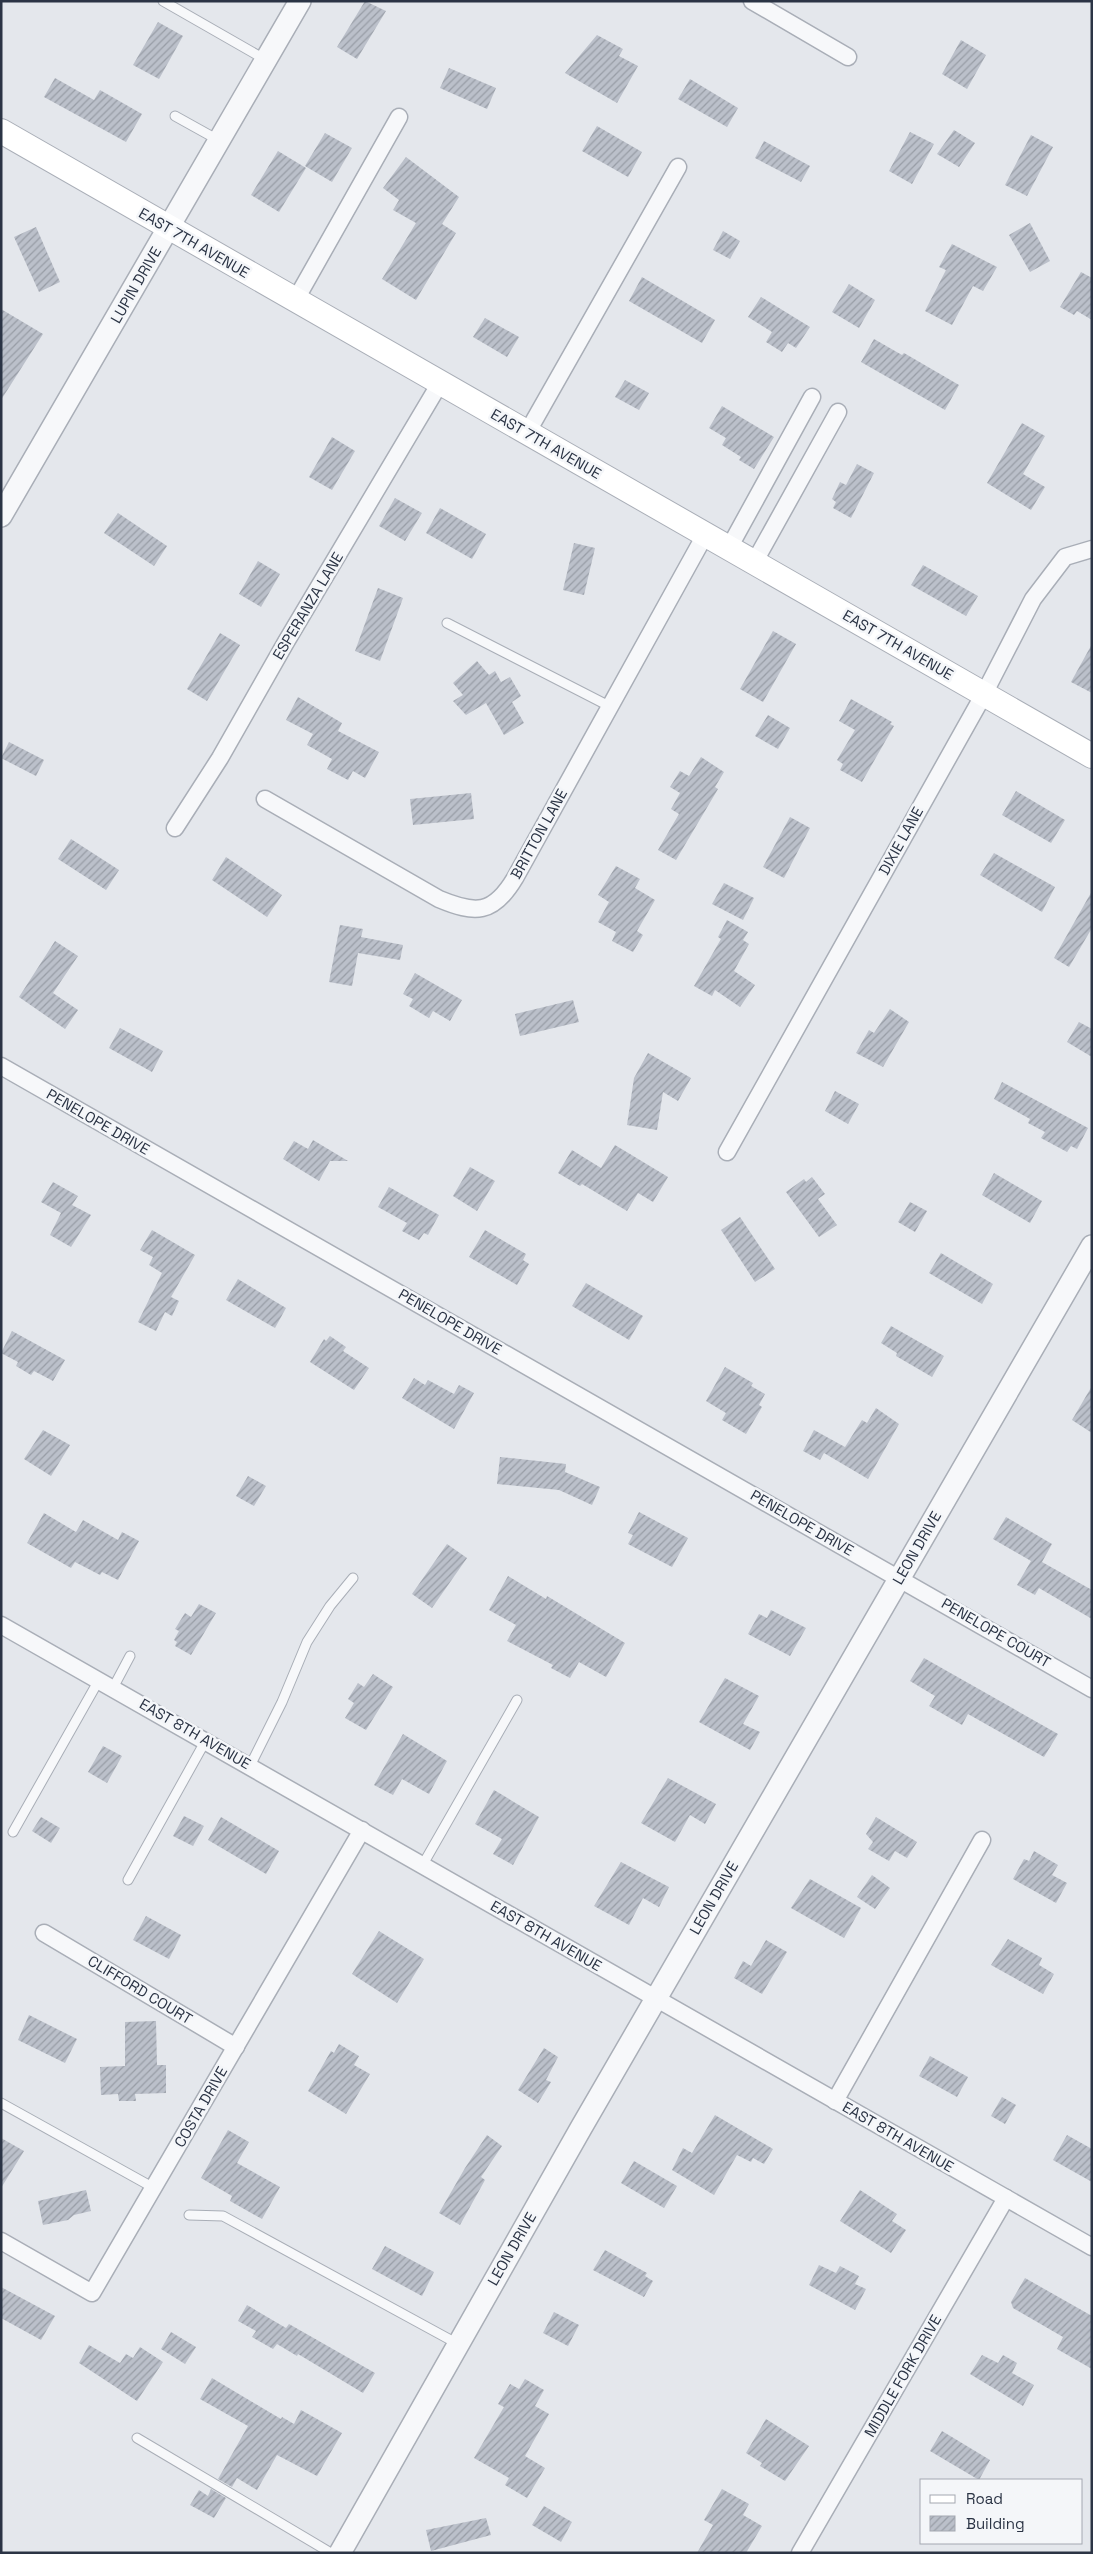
<svg xmlns="http://www.w3.org/2000/svg" width="1093" height="2554" font-family="'Space Grotesk',sans-serif">
	<style>
		.building { fill: url(#building-hatch) }
		.lines { fill: none; stroke-linecap: round; stroke-linejoin: round }
		.service-casing { stroke: #a9aeb7; stroke-width: 11 }
		.minor-casing { stroke: #a9aeb7; stroke-width: 19 }
		.tertiary-casing { stroke: #a9aeb7; stroke-width: 24 }
		.secondary-casing { stroke: #a9aeb7; stroke-width: 26 }
		.service { stroke: #f7f8fa; stroke-width: 9 }
		.minor { stroke: #f7f8fa; stroke-width: 16 }
		.tertiary { stroke: #f7f8fa; stroke-width: 21 }
		.secondary { stroke: #fff; stroke-width: 24 }
		.labels { text-anchor: middle; stroke-width: 5; stroke-linejoin: round; paint-order: stroke }
		.street-label { font-size: 15px; fill: #2b3445; stroke: #f4f6f9 }
	</style>
	<defs>
		<pattern id="building-hatch" width="6" height="6" patternUnits="userSpaceOnUse" patternTransform="scale(1.25)"><rect width="6" height="6" fill="#bbc0ca"/><path d="M-1 1l2-2M0 6l6-6M5 7l2-2" fill="none" stroke="#989da6"/></pattern>
	</defs>
	<rect width="100%" height="100%" fill="#e4e7ec"/>
	<g class="building">
		<polygon points="365,1 386,11 357,59 337,47"/>
		<polygon points="158,22 183,36 159,79 133,65"/>
		<polygon points="597,35 623,49 619,56 638,66 617,103 565,73"/>
		<polygon points="961,40 986,55 967,89 942,74"/>
		<polygon points="449,68 496,88 487,109 440,88"/>
		<polygon points="55,78 94,100 100,90 142,114 126,142 44,97"/>
		<polygon points="690,79 738,108 727,127 678,99"/>
		<polygon points="597,126 642,152 628,177 582,151"/>
		<polygon points="954,130 975,143 959,167 937,154"/>
		<polygon points="910,132 934,144 912,184 889,171"/>
		<polygon points="325,133 352,148 332,182 305,166"/>
		<polygon points="1031,135 1053,147 1027,196 1005,185"/>
		<polygon points="764,141 810,166 801,182 755,158"/>
		<polygon points="278,151 306,168 279,212 251,195"/>
		<polygon points="406,157 459,197 442,224 456,233 416,300 382,279 416,223 393,210 399,200 383,188"/>
		<polygon points="1030,223 1050,261 1030,272 1009,235"/>
		<polygon points="36,227 60,282 39,292 14,237"/>
		<polygon points="723,231 740,241 730,259 713,250"/>
		<polygon points="952,244 997,267 983,291 973,286 952,325 925,311 946,270 939,267"/>
		<polygon points="1081,272 1092,278 1092,320 1077,311 1074,315 1060,307"/>
		<polygon points="642,277 715,320 702,343 629,301"/>
		<polygon points="849,284 875,300 859,328 832,312"/>
		<polygon points="761,297 810,327 796,348 788,343 782,352 766,342 772,332 748,317"/>
		<polygon points="1,309 43,334 1,400"/>
		<polygon points="485,318 519,337 507,357 473,337"/>
		<polygon points="874,339 902,355 904,353 959,385 945,410 861,362"/>
		<polygon points="625,380 649,393 639,410 615,397"/>
		<polygon points="722,406 774,437 754,469 739,460 741,457 722,445 726,438 709,428"/>
		<polygon points="1022,423 1045,436 1023,474 1045,487 1031,510 987,483"/>
		<polygon points="332,437 355,451 332,490 309,477"/>
		<polygon points="857,464 874,473 851,518 833,508 836,502 832,499 840,482 846,485"/>
		<polygon points="395,498 422,513 405,541 379,526"/>
		<polygon points="440,508 486,534 472,559 426,533"/>
		<polygon points="118,513 167,546 154,566 104,533"/>
		<polygon points="574,543 595,548 584,595 563,590"/>
		<polygon points="258,561 280,574 261,607 239,594"/>
		<polygon points="923,565 978,596 966,616 911,585"/>
		<polygon points="378,588 403,598 380,661 355,651"/>
		<polygon points="773,631 796,644 763,702 740,689"/>
		<polygon points="220,633 240,645 207,701 187,689"/>
		<polygon points="1092,644 1092,693 1071,682"/>
		<polygon points="477,661 489,675 495,671 501,682 510,677 521,696 512,702 524,723 504,735 486,703 466,715 453,701 463,695 453,683"/>
		<polygon points="298,697 342,723 338,731 379,752 365,778 353,771 348,780 327,769 332,759 307,745 313,734 286,720"/>
		<polygon points="851,699 892,722 890,724 894,726 862,782 840,770 843,764 837,760 855,730 839,721"/>
		<polygon points="768,715 790,728 778,749 755,736"/>
		<polygon points="9,742 44,760 36,776 1,758"/>
		<polygon points="701,757 724,772 715,787 718,789 676,860 658,850 679,814 671,809 680,793 670,787 680,771 689,776"/>
		<polygon points="1016,791 1065,820 1051,843 1002,815"/>
		<polygon points="471,793 474,819 413,825 410,799"/>
		<polygon points="790,817 810,828 784,878 763,867"/>
		<polygon points="71,839 119,870 106,890 58,859"/>
		<polygon points="994,853 1055,887 1042,912 980,875"/>
		<polygon points="226,857 282,895 267,917 212,880"/>
		<polygon points="616,866 640,879 635,888 655,900 637,931 643,935 633,952 612,941 616,932 598,922 609,902 598,895"/>
		<polygon points="724,883 754,898 743,920 712,904"/>
		<polygon points="1092,891 1092,928 1069,967 1054,958"/>
		<polygon points="727,920 748,932 743,940 749,944 734,971 755,985 740,1007 715,990 712,996 694,986 721,939 718,937"/>
		<polygon points="340,925 363,929 361,937 403,945 400,960 358,953 352,986 329,982"/>
		<polygon points="55,941 78,956 53,993 78,1010 65,1029 19,997"/>
		<polygon points="415,973 462,1000 450,1021 433,1011 429,1018 409,1006 413,999 403,994"/>
		<polygon points="573,1000 579,1022 520,1036 515,1014"/>
		<polygon points="890,1009 909,1022 883,1067 856,1053 869,1030 874,1033"/>
		<polygon points="1079,1022 1092,1029 1092,1057 1067,1042"/>
		<polygon points="120,1028 163,1051 152,1072 109,1048"/>
		<polygon points="648,1053 691,1078 678,1101 663,1092 657,1130 627,1125 634,1078"/>
		<polygon points="1002,1082 1088,1128 1077,1149 1071,1146 1067,1152 1041,1138 1045,1132 1028,1123 1030,1119 994,1099"/>
		<polygon points="835,1091 859,1104 848,1124 825,1111"/>
		<polygon points="313,1140 348,1161 330,1161 319,1181 283,1159 294,1141 308,1149"/>
		<polygon points="615,1145 668,1177 653,1202 638,1193 627,1211 582,1184 580,1186 558,1173 572,1150 601,1168"/>
		<polygon points="470,1167 495,1181 477,1211 453,1196"/>
		<polygon points="994,1173 1042,1201 1030,1223 982,1195"/>
		<polygon points="812,1177 825,1194 818,1199 837,1225 819,1237 786,1192 804,1179 806,1182"/>
		<polygon points="53,1182 78,1196 72,1205 91,1215 71,1247 50,1235 61,1213 41,1202"/>
		<polygon points="389,1187 439,1215 428,1235 424,1233 419,1240 402,1231 407,1223 378,1207"/>
		<polygon points="910,1202 927,1211 915,1232 898,1222"/>
		<polygon points="740,1217 775,1269 755,1282 721,1230"/>
		<polygon points="152,1230 195,1255 171,1297 179,1301 172,1316 165,1312 156,1331 138,1322 162,1273 149,1265 153,1257 140,1250"/>
		<polygon points="485,1230 526,1254 523,1260 529,1264 517,1285 469,1257"/>
		<polygon points="941,1253 993,1284 982,1304 929,1273"/>
		<polygon points="238,1279 286,1308 275,1328 226,1300"/>
		<polygon points="586,1283 643,1316 629,1340 572,1306"/>
		<polygon points="891,1326 944,1356 932,1377 896,1356 897,1353 881,1343"/>
		<polygon points="12,1331 65,1360 53,1381 34,1371 31,1375 16,1366 18,1362 1,1353"/>
		<polygon points="330,1336 346,1347 343,1351 369,1368 354,1390 310,1362 324,1339 326,1341"/>
		<polygon points="725,1367 753,1383 751,1386 765,1394 759,1405 762,1407 746,1434 722,1420 726,1413 706,1401"/>
		<polygon points="414,1378 425,1385 428,1380 454,1394 459,1385 474,1393 454,1429 402,1398"/>
		<polygon points="1092,1386 1092,1433 1072,1420"/>
		<polygon points="876,1408 899,1424 868,1479 824,1453 820,1460 803,1451 814,1430 845,1447 862,1420 867,1423"/>
		<polygon points="43,1430 70,1445 51,1476 24,1459"/>
		<polygon points="500,1457 566,1464 565,1472 600,1487 592,1505 559,1490 497,1484"/>
		<polygon points="248,1476 266,1486 254,1506 236,1496"/>
		<polygon points="639,1512 688,1538 672,1567 628,1544 633,1535 628,1533"/>
		<polygon points="44,1513 76,1532 83,1520 118,1540 122,1532 139,1541 118,1580 102,1572 100,1575 75,1562 71,1568 27,1543"/>
		<polygon points="1006,1517 1052,1544 1042,1562 1092,1590 1092,1619 1039,1588 1035,1595 1017,1585 1031,1561 993,1539"/>
		<polygon points="447,1544 467,1558 432,1608 412,1594"/>
		<polygon points="508,1576 546,1599 547,1596 625,1643 606,1677 579,1662 570,1678 551,1668 553,1665 507,1641 516,1625 489,1610"/>
		<polygon points="199,1604 216,1613 191,1655 175,1646 177,1642 174,1640 179,1631 175,1629 185,1613 191,1617"/>
		<polygon points="771,1610 806,1628 790,1656 748,1634 759,1614 767,1618"/>
		<polygon points="924,1658 1058,1734 1044,1757 968,1714 962,1725 929,1706 935,1696 910,1681"/>
		<polygon points="373,1674 393,1687 366,1730 345,1718 354,1703 348,1699 358,1683 364,1687"/>
		<polygon points="725,1678 759,1696 743,1724 760,1732 750,1750 699,1722"/>
		<polygon points="403,1734 447,1761 429,1794 402,1779 393,1795 374,1785"/>
		<polygon points="103,1746 122,1756 107,1783 88,1772"/>
		<polygon points="668,1778 716,1804 705,1824 690,1815 675,1842 641,1823"/>
		<polygon points="494,1790 539,1817 513,1865 493,1854 502,1839 475,1824"/>
		<polygon points="184,1816 204,1826 193,1846 173,1836"/>
		<polygon points="41,1817 60,1828 51,1843 32,1831"/>
		<polygon points="221,1817 279,1851 266,1874 208,1840"/>
		<polygon points="876,1817 917,1842 907,1858 895,1851 889,1861 868,1849 873,1842 866,1834"/>
		<polygon points="1034,1851 1058,1865 1052,1875 1067,1883 1056,1903 1013,1879 1024,1859 1029,1861"/>
		<polygon points="621,1862 669,1887 659,1907 643,1898 629,1925 594,1906"/>
		<polygon points="872,1875 890,1888 875,1909 857,1897"/>
		<polygon points="810,1879 861,1908 844,1938 791,1908"/>
		<polygon points="146,1916 181,1935 169,1959 133,1940"/>
		<polygon points="379,1931 424,1959 397,2003 352,1974"/>
		<polygon points="1008,1939 1042,1958 1039,1965 1054,1974 1043,1994 991,1965"/>
		<polygon points="766,1940 787,1952 762,1994 734,1978 743,1961 751,1966"/>
		<polygon points="29,2015 77,2039 65,2063 18,2040"/>
		<polygon points="156,2021 157,2065 166,2065 166,2093 135,2094 136,2101 119,2101 118,2094 101,2095 100,2067 125,2066 125,2022"/>
		<polygon points="339,2044 359,2056 354,2065 370,2074 346,2114 308,2091 331,2051 334,2053"/>
		<polygon points="544,2048 558,2057 546,2080 551,2082 538,2103 518,2090"/>
		<polygon points="930,2056 968,2077 957,2097 919,2076"/>
		<polygon points="1002,2097 1016,2105 1005,2124 991,2116"/>
		<polygon points="715,2115 773,2149 764,2164 753,2158 751,2162 737,2155 714,2195 672,2170 683,2148 692,2153"/>
		<polygon points="228,2130 249,2142 237,2163 280,2187 262,2219 230,2201 232,2196 201,2178"/>
		<polygon points="487,2135 502,2146 481,2177 485,2180 460,2225 439,2213 465,2168"/>
		<polygon points="1067,2135 1092,2149 1092,2182 1053,2160"/>
		<polygon points="1,2138 24,2151 1,2188"/>
		<polygon points="634,2161 677,2186 664,2208 621,2183"/>
		<polygon points="86,2190 91,2211 74,2215 68,2220 43,2225 38,2201"/>
		<polygon points="860,2190 897,2214 892,2221 906,2230 891,2253 840,2221"/>
		<polygon points="385,2246 434,2272 422,2296 372,2269"/>
		<polygon points="605,2250 647,2273 645,2276 653,2281 644,2297 593,2270"/>
		<polygon points="819,2265 836,2273 840,2266 859,2276 855,2284 866,2289 855,2310 809,2285"/>
		<polygon points="1025,2278 1092,2316 1092,2369 1057,2349 1063,2337 1013,2308 1011,2302"/>
		<polygon points="1,2287 55,2316 41,2340 1,2318"/>
		<polygon points="247,2305 286,2328 289,2324 375,2373 363,2393 298,2354 297,2356 277,2344 273,2349 252,2337 256,2331 238,2321"/>
		<polygon points="554,2312 579,2325 568,2346 543,2333"/>
		<polygon points="171,2332 196,2347 185,2364 161,2349"/>
		<polygon points="89,2345 120,2363 126,2354 133,2358 140,2347 163,2362 137,2401 79,2363"/>
		<polygon points="982,2355 998,2363 1003,2355 1017,2363 1012,2373 1034,2385 1023,2406 970,2374"/>
		<polygon points="212,2378 281,2419 282,2417 294,2424 301,2410 342,2433 317,2476 277,2455 257,2490 237,2478 232,2487 218,2479 248,2426 200,2399"/>
		<polygon points="525,2379 544,2390 535,2406 549,2414 525,2456 545,2468 527,2498 505,2485 509,2478 474,2458 504,2407 498,2404 510,2384 519,2389"/>
		<polygon points="766,2419 809,2446 785,2481 760,2466 762,2463 746,2453"/>
		<polygon points="942,2431 990,2460 979,2480 930,2451"/>
		<polygon points="211,2489 226,2498 214,2518 190,2505 199,2490 208,2496"/>
		<polygon points="722,2489 749,2504 743,2515 762,2526 746,2553 697,2553 713,2525 704,2520"/>
		<polygon points="544,2506 572,2522 561,2542 532,2525"/>
		<polygon points="486,2518 491,2535 431,2551 426,2530"/>
	</g>
	<g class="lines">
		<defs>
			<g id="service">
				<polyline points="163,1 266,60"/>
				<polyline points="175,116 220,141"/>
				<polyline points="447,623 609,706"/>
				<polyline points="113,1688 130,1656"/>
				<polyline points="250,1766 282,1702 307,1642 330,1606 353,1578"/>
				<polyline points="13,1832 99,1680"/>
				<polyline points="422,1866 517,1700"/>
				<polyline points="128,1880 206,1740"/>
				<polyline points="1,2103 154,2188"/>
				<polyline points="189,2215 223,2216 458,2344"/>
				<polyline points="137,2438 331,2553"/>
			</g>
			<g id="minor">
				<polyline points="752,1 848,57"/>
				<polyline points="295,301 399,117"/>
				<polyline points="527,433 678,167"/>
				<polyline points="729,548 812,397"/>
				<polyline points="754,563 838,412"/>
				<path d="M265 799 439 899C475 914 493 915 515 878L705 535"/>
				<polyline points="175,828 220,758 286,642 440,383"/>
				<polyline points="1,1066 1092,1689"/>
				<polyline points="727,1152 984,694 1033,599 1065,557 1092,549"/>
				<polyline points="1,1625 1092,2247"/>
				<polyline points="44,1933 236,2047"/>
				<polyline points="835,2101 982,1840"/>
				<polyline points="1,2241 92,2293 362,1830"/>
				<polyline points="800,2553 1006,2198"/>
			</g>
			<g id="tertiary">
				<polyline points="1,516 300,1"/>
				<polyline points="340,2553 581,2128 1092,1246"/>
			</g>
			<polyline id="secondary" points="1,131 1092,756"/>
		</defs>
		<use href="#service" class="service-casing"/>
		<use href="#minor" class="minor-casing"/>
		<use href="#tertiary" class="tertiary-casing"/>
		<use href="#secondary" class="secondary-casing"/>
		<use href="#service" class="service"/>
		<use href="#minor" class="minor"/>
		<use href="#tertiary" class="tertiary"/>
		<use href="#secondary" class="secondary"/>
	</g>
	<g class="labels">
		<g class="street-label">
			<text transform="translate(194 243) rotate(30)" y="5">EAST 7TH AVENUE</text>
			<text transform="translate(136 285) rotate(-60)" y="5">LUPIN DRIVE</text>
			<text transform="translate(546 444) rotate(30)" y="5">EAST 7TH AVENUE</text>
			<text transform="translate(308 606) rotate(-59)" y="5">ESPERANZA LANE</text>
			<text transform="translate(898 645) rotate(30)" y="5">EAST 7TH AVENUE</text>
			<text transform="translate(539 834) rotate(-61)" y="5">BRITTON LANE</text>
			<text transform="translate(901 841) rotate(-61)" y="5">DIXIE LANE</text>
			<text transform="translate(98 1122) rotate(30)" y="5">PENELOPE DRIVE</text>
			<text transform="translate(450 1322) rotate(30)" y="5">PENELOPE DRIVE</text>
			<text transform="translate(802 1523) rotate(30)" y="5">PENELOPE DRIVE</text>
			<text transform="translate(917 1548) rotate(-60)" y="5">LEON DRIVE</text>
			<text transform="translate(996 1633) rotate(30)" y="5">PENELOPE COURT</text>
			<text transform="translate(195 1734) rotate(30)" y="5">EAST 8TH AVENUE</text>
			<text transform="translate(714 1898) rotate(-60)" y="5">LEON DRIVE</text>
			<text transform="translate(546 1936) rotate(30)" y="5">EAST 8TH AVENUE</text>
			<text transform="translate(140 1990) rotate(31)" y="5">CLIFFORD COURT</text>
			<text transform="translate(201 2107) rotate(-60)" y="5">COSTA DRIVE</text>
			<text transform="translate(898 2137) rotate(30)" y="5">EAST 8TH AVENUE</text>
			<text transform="translate(512 2249) rotate(-60)" y="5">LEON DRIVE</text>
			<text transform="translate(903 2376) rotate(-60)" y="5">MIDDLE FORK DRIVE</text>
		</g>
	</g>
	<rect width="1093" height="2554" fill="none" stroke="#2b3445" stroke-width="5"/>
	<rect x="920" y="2479" width="162" height="65" fill="#f4f6f9" stroke="#a4a8b1"/>
	<rect x="930" y="2495" width="25" height="8" fill="#ffffff" stroke="#a4a8b1"/>
	<text x="966" y="2504" font-size="15" fill="#2b3445">Road</text>
	<rect x="930" y="2516" width="25" height="15" fill="url(#building-hatch)" stroke="#a4a8b1"/>
	<text x="966" y="2529" font-size="15" fill="#2b3445">Building</text>
</svg>
